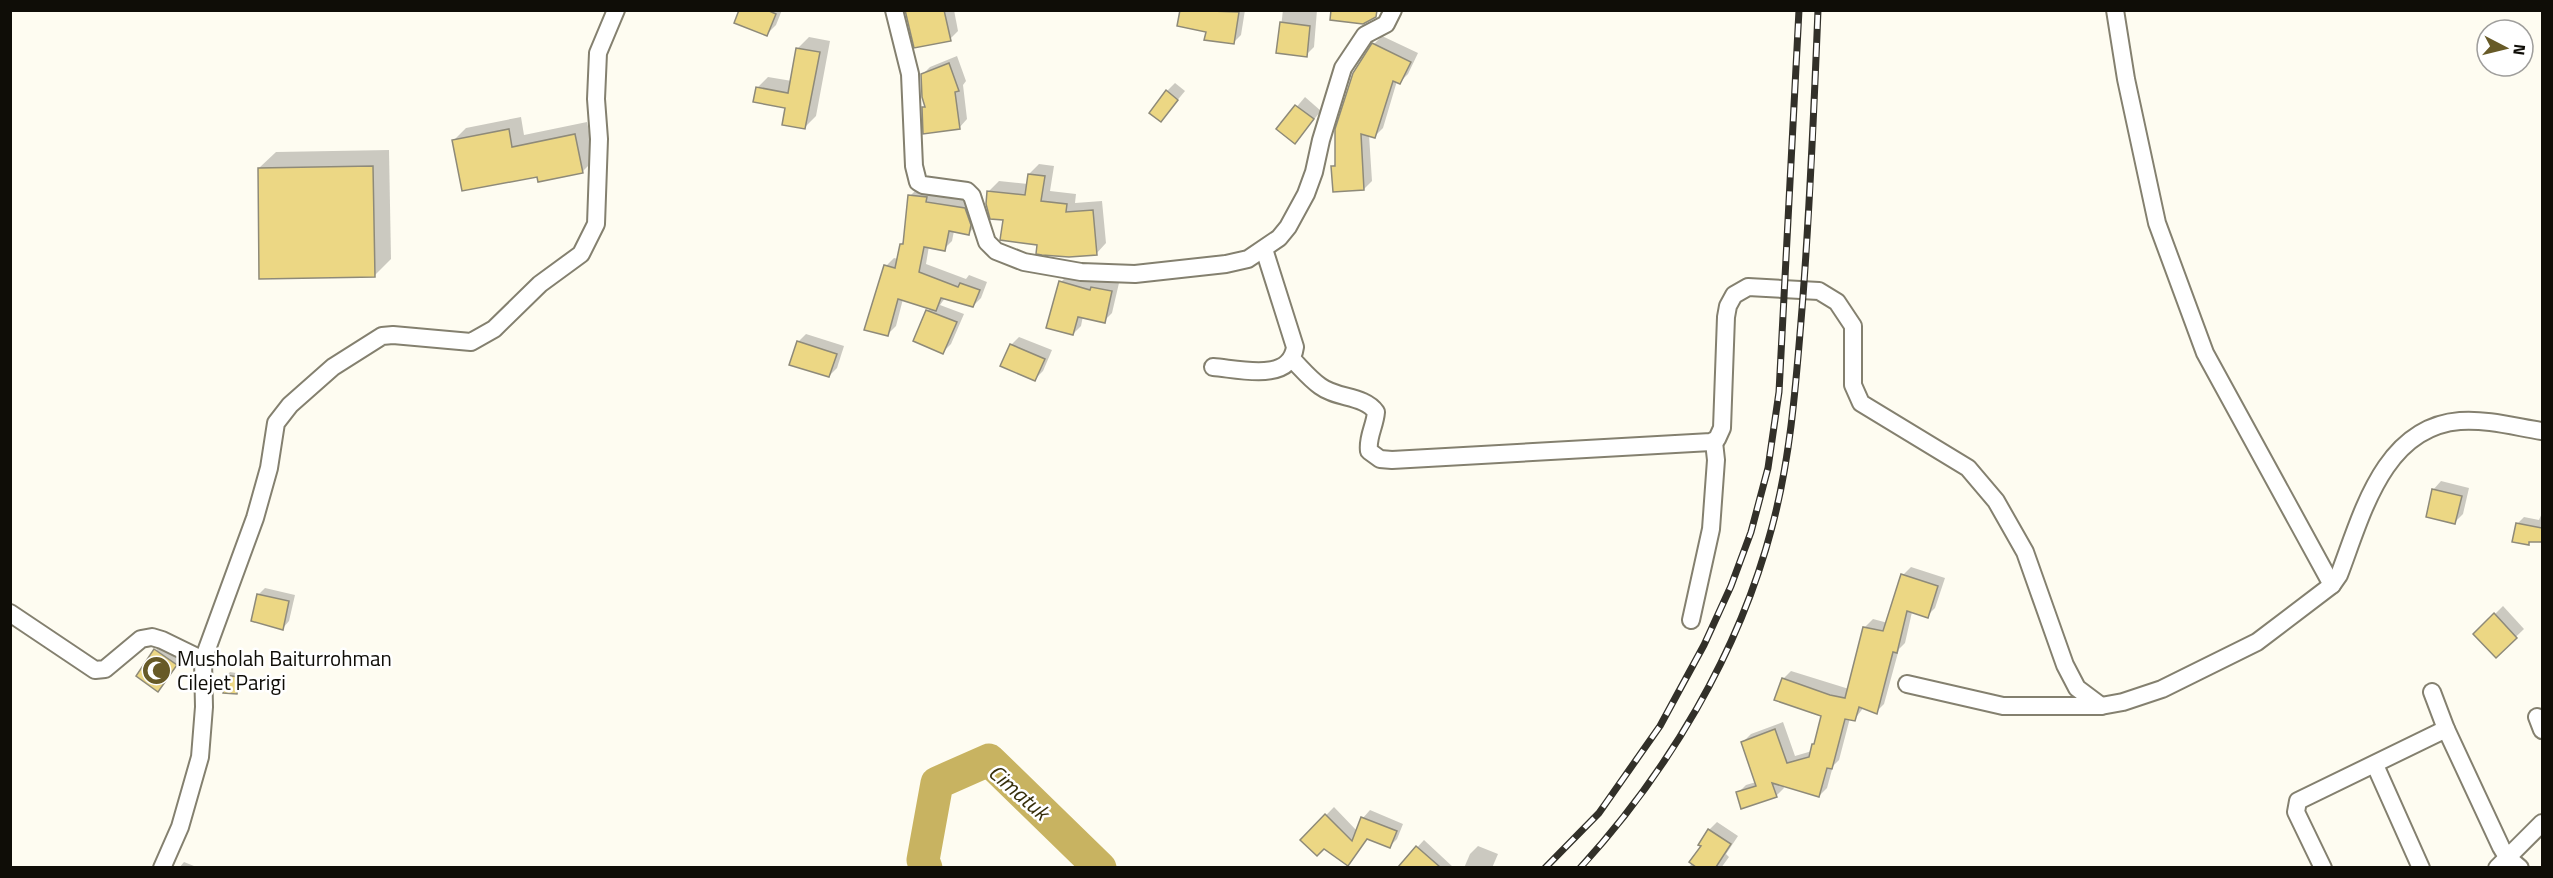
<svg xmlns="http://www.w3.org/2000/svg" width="2553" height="878" font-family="'Titillium Web',sans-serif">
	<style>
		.shadow { fill: #0003 }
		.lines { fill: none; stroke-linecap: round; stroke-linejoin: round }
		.river { stroke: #c8b361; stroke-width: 33 }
		.building { fill: #ecd784; stroke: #8e8a79; stroke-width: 1.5 }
		.street-casing { stroke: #84806f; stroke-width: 20 }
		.street { stroke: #fff; stroke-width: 16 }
		.rail-casing { stroke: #323029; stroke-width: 7 }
		.rail { stroke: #fff; stroke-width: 4.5; stroke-dasharray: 14; stroke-linecap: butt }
		.labels { text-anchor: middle; stroke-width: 5; stroke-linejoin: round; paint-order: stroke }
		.poi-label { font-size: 21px; fill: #0f0d07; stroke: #fff; text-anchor: start }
		.water-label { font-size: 22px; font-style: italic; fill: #372f0a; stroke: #fff }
	</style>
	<rect width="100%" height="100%" fill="#fefcf1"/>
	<g class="shadow">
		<polygon points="741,10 782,10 776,25 767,34"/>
		<polygon points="905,10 954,10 958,31 950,39"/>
		<polygon points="1182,10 1245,10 1241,35 1233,43 1207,31"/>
		<polygon points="1283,10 1317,10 1314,47 1306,55 1278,52"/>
		<polygon points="1382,36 1418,53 1408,74 1400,82 1397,81 1383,128 1375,136 1369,135 1372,181 1364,189 1333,166 1336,163 1374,44"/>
		<polygon points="809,37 830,41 816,116 805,127 787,107 757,88 768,77 792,81 798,48"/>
		<polygon points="957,56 966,81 963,85 967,119 959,128 923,108 926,105 922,75 930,67"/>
		<polygon points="1175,83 1185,91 1161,120 1167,91"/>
		<polygon points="1305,97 1321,111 1295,142 1279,128"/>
		<polygon points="521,117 524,135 587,122 595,159 582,172 454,140 466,128"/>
		<polygon points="389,150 391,259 374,276 259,168 276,152"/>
		<polygon points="1039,164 1054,166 1050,191 1076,194 1075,203 1102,201 1106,243 1096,254 1039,244 1004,219 988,192 999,181 1028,184 1029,174"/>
		<polygon points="918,188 933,194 973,201 976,225 969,233 954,231 952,241 944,249 929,246 926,264 966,279 969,275 987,282 981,298 973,306 945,298 940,305 964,314 951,344 943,352 928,311 931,308 903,299 896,326 888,334 886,266 894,258 898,259 901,244 905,240 910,196"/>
		<polygon points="1069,274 1098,282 1100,280 1119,283 1112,313 1104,321 1083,316 1081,326 1073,334 1061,282"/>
		<polygon points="806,334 844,346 837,368 829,376 798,342"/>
		<polygon points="1019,337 1052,350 1043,371 1035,379 1011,345"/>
		<polygon points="2441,481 2469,488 2463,514 2455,522 2433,490"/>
		<polygon points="2542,513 2542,540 2531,541 2528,544 2517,524 2524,517 2539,520"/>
		<polygon points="1911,567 1945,578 1935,608 1927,616 1912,612 1905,643 1899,649 1884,704 1876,712 1864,707 1854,720 1850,718 1839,760 1833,766 1827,788 1819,796 1783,785 1784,788 1776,796 1738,793 1746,785 1756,782 1743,742 1751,734 1783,722 1795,756 1812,751 1823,715 1783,679 1791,671 1849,689 1865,627 1873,619 1888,623 1903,575"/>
		<polygon points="265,588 295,595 289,621 283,628 258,595"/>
		<polygon points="2503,606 2524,629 2496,656 2475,634"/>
		<polygon points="164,642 184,656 158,690 156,650"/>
		<polygon points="230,672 242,674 240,689 236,693 226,676"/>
		<polygon points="1334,807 1357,831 1363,818 1370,810 1403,824 1397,839 1389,847 1368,838 1347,864 1324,847 1302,840"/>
		<polygon points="1717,822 1738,836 1726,854 1729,857 1721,868 1689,868 1709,830"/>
		<polygon points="1424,840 1454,868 1409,868 1404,862"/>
		<polygon points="1478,846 1498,854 1492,868 1464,868 1470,854"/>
		<polygon points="184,862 199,868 179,868"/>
	</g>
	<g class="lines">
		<polyline class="river" points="926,868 923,860 937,783 989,760 1100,868"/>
	</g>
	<g class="building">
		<polygon points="739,10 767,10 776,14 767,36 734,23"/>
		<polygon points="905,10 944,10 951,41 914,48"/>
		<polygon points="1180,10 1239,12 1234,44 1204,40 1206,32 1177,26"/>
		<polygon points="1331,10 1377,10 1376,17 1363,24 1330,20"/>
		<polygon points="1280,22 1310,26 1307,57 1276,53"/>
		<polygon points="1372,43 1411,62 1400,84 1393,81 1375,138 1361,134 1364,190 1333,192 1331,166 1335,166 1335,129 1353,73"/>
		<polygon points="796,48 820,52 805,129 782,125 785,108 753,102 756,87 788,93"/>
		<polygon points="949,63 959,91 955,92 960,129 923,134 922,107 925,107 922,97 921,74"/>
		<polygon points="1166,90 1178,100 1161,122 1149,113"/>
		<polygon points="1295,105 1314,119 1295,144 1276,129"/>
		<polygon points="509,129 512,147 575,134 583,173 538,182 537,177 462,191 452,140"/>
		<polygon points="373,166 375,277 259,279 258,168"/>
		<polygon points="1028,174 1045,176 1041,201 1067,204 1066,212 1093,210 1097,255 1069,257 1042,255 1036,254 1037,245 1000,240 1003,220 990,219 986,204 987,191 1025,195"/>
		<polygon points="908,195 927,197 926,202 965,208 971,225 969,235 949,231 945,251 924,247 919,272 958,287 960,283 980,290 973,307 941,298 936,311 898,299 888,336 864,330 884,265 895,268 900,244 903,244"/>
		<polygon points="1059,281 1090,290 1091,287 1112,291 1105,323 1078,317 1073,335 1046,328"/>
		<polygon points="926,310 957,322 943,354 913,341"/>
		<polygon points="797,341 837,354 829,377 789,365"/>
		<polygon points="1010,344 1045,359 1035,381 1000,366"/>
		<polygon points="2432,489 2462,496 2455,524 2426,517"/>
		<polygon points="2516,523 2542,528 2542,542 2529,542 2529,545 2512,542"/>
		<polygon points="1901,574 1938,586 1928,618 1907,611 1897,653 1893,652 1877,714 1859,707 1855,721 1845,719 1832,769 1827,768 1819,797 1772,783 1777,797 1741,809 1736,792 1756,786 1741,742 1775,729 1787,763 1809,757 1812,744 1814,744 1821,716 1774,700 1782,678 1830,695 1845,698 1863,627 1883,631"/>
		<polygon points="257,594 289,601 283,630 251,621"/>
		<polygon points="2494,613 2517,638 2496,658 2473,634"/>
		<polygon points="154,649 177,665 158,692 136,676"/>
		<polygon points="225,675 239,677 237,694 223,693"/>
		<polygon points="1325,814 1352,841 1361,817 1397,831 1390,848 1367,839 1348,866 1324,849 1317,856 1300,840"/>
		<polygon points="1708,829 1731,844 1716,867 1696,867 1689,862 1701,846 1698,845"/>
		<polygon points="1416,846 1440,867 1398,867"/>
	</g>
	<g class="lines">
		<defs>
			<g id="street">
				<polyline points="894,10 910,74 914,166 918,182 923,185 967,191 972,196 987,242 996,251 1024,262 1081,272 1135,274 1226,264 1248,259 1279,238 1288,227 1306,194 1314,172 1321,140 1343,68 1365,35 1386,24 1393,10"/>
				<polyline points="2115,10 2126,79 2157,223 2205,353 2332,585"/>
				<path d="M1292 359C1301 368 1310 379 1320 386 1337 399 1364 395 1376 412 1375 426 1367 437 1369 451L1380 459 1392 460 1711 442 1717 439 1722 428 1726 317 1728 306 1734 295 1748 287 1819 291 1837 302 1853 326V385L1861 403 1968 468 1996 501 2025 552 2065 665 2077 688 2101 706"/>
				<path d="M1213 367C1239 369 1290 383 1295 347L1264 249"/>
				<polyline points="10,613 95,670 105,669 141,639 152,637 162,640 203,660"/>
				<polyline points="1691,620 1711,529 1716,460 1714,442"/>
				<path d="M1907 684 2003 706H2101L2123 702 2162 689 2257 642 2332 585 2339 575C2362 515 2383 427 2460 421 2487 419 2516 427 2542 431"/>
				<polyline points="2432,692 2446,729 2501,847 2507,857 2520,868"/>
				<polyline points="2537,717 2542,730"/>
				<polyline points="2375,765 2421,868"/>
				<polyline points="162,868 180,827 200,757 204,707 203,660 255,518 269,468 276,423 290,405 333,367 382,336 393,335 471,342 494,329 540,284 581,254 596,224 599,139 596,99 598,53 616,10"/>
				<polyline points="2323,868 2296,812 2298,801 2446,729"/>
				<polyline points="2497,868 2542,823"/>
			</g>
		</defs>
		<use href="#street" class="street-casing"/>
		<use href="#street" class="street"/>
		<defs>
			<g id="rail">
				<polyline points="1545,868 1599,813 1660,726 1704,645 1731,586 1751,532 1768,468 1779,392 1799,10"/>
				<path d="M1580 868C1668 772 1739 653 1772 527 1791 456 1796 382 1802 309 1810 209 1814 110 1818 10"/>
			</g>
		</defs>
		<use href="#rail" class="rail-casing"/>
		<use href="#rail" class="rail"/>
	</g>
	<defs>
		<symbol id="mosque-disc" viewBox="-11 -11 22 22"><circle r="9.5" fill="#675a27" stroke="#fff"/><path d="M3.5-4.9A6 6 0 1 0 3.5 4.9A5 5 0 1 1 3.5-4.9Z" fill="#fff"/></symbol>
	</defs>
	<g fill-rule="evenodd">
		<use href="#mosque-disc" x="140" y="654" width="33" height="33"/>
	</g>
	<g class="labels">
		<g class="poi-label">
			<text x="177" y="666">Musholah Baiturrohman<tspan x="177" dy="24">Cilejet Parigi</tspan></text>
		</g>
		<g class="water-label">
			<text transform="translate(1019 792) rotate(41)" y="8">Cimatuk</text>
		</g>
	</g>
	<rect width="2553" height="878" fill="none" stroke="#0f0d07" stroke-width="24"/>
	<g transform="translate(2505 48) rotate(97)"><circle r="28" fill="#ffffff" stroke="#9f9e9c" stroke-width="1.5"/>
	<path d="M0-4.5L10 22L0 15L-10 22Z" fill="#675a27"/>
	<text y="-9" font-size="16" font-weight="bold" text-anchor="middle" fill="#0f0d07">N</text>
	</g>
</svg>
